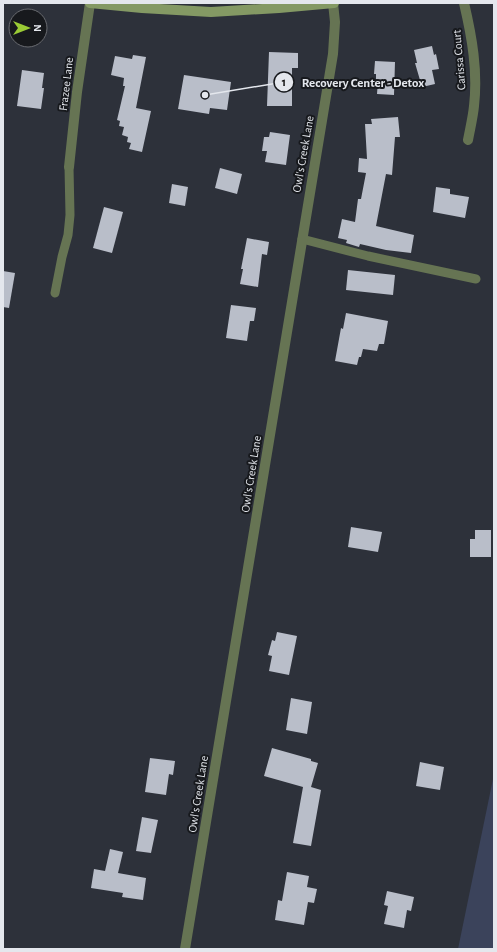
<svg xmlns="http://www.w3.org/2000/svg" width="497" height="952" font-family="'Alegreya Sans',sans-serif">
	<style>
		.green { fill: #3b435b }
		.building { fill: #b9bec9 }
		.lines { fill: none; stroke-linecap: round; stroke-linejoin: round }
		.service { stroke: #667453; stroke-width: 9 }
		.minor { stroke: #667453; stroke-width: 10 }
		.secondary { stroke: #849964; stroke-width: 10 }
		.labels { text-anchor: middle; stroke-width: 4; stroke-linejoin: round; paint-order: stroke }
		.street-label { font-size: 12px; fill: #e4e7ed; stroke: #17191d }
		.leader { fill: none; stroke: #e4e7ed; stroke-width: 1.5 }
		.callout-dot { fill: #e4e7ed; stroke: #17191d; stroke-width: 1.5 }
		.mark-label { font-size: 12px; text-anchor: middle; font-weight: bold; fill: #111 }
		.callout-label { font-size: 13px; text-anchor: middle; font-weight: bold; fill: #e4e7ed; stroke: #17191d; stroke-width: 4; stroke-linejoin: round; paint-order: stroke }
	</style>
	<rect width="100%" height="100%" fill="#2d313a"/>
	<polygon class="green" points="494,774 494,949 458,949"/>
	<g class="building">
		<polygon points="432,46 434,55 436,54 439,69 432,70 435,84 422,87 415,63 417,63 414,50"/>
		<polygon points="269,52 298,53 298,68 292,68 292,106 267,106"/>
		<polygon points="133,55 146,57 136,108 151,111 142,152 129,149 131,143 127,142 128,137 122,135 124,127 119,126 120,121 117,120 125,86 123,86 124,78 111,75 115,56 132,59"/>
		<polygon points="375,61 395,62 394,95 377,94 378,80 376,79 376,74 374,74"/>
		<polygon points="22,70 44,73 42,88 44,88 41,109 17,106"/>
		<polygon points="184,75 231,82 227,110 210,108 209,114 178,109"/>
		<polygon points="398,117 400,137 395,137 392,175 386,174 376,226 414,235 411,253 386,250 360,244 359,247 346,243 347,240 338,238 342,219 355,222 358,199 361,199 366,173 358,172 359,158 367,159 365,124 372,124 371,119"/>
		<polygon points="270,132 290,135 286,165 265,162 267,151 262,151 264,137 269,137"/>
		<polygon points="220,168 242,174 237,194 215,188"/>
		<polygon points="172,184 188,187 185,206 169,203"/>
		<polygon points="436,187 450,189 450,194 469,197 465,218 433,212"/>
		<polygon points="104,207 123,212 112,253 93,248"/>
		<polygon points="247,238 269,242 267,255 262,254 258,287 240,284 243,269 241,269"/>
		<polygon points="348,270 395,275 393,295 346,290"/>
		<polygon points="3,271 15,273 9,308 3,307"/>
		<polygon points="231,305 256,308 254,321 250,321 247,341 226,338"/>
		<polygon points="346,313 388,321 384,344 379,344 377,351 363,349 361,357 359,357 357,365 335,361 341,328 343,329"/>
		<polygon points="351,527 382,532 378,552 348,547"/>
		<polygon points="475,530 491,530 491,557 470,557 470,539 475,539"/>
		<polygon points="277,632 297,636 289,675 269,671 272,656 268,655 272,640 275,641"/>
		<polygon points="291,698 312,702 307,734 286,730"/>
		<polygon points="272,748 311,759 311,761 318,763 311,787 321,790 311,846 293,843 303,787 264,776"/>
		<polygon points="150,758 175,761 173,775 169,774 166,795 145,792"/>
		<polygon points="420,762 444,767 440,790 416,786"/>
		<polygon points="142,817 158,820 151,853 136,851"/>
		<polygon points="110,849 123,852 118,873 146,878 143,900 122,897 123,893 91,888 94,869 105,871"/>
		<polygon points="287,872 309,876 307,887 317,889 314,903 308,902 304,925 275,920 278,900 282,901"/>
		<polygon points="387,891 414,897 411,911 407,910 404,928 384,924 388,906 384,905"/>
	</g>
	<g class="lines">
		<g class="service">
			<polyline points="302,239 368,256 476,279"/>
			<polyline points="55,293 62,257 68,235 70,215 69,167"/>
		</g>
		<g class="minor">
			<path d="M464 3C472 37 478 71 474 106 473 117 470 129 468 140"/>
			<polyline points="69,167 77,92 90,3"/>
			<polyline points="185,949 333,54 335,22 333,3"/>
		</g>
		<polyline class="secondary" points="90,3 142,8 211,12 279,8 334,3"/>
	</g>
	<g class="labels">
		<g class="street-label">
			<text transform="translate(459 60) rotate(-95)" y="4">Carissa Court</text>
			<text transform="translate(66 84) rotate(-83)" y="4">Frazee Lane</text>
			<text transform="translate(303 154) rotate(-80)" y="4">Owl's Creek Lane</text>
			<text transform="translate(251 474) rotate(-81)" y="4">Owl's Creek Lane</text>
			<text transform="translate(198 794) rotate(-81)" y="4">Owl's Creek Lane</text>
		</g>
	</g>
	<path class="leader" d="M205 95L284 82"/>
	<g class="callout-dot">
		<circle cx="205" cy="95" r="4"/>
		<circle cx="284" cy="82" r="10"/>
	</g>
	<g class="mark-label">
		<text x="284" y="86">1</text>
	</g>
	<g class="callout-label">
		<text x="363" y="87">Recovery Center - Detox</text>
	</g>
	<rect width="497" height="952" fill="none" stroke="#e4e7ed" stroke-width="8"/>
	<g transform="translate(28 28) rotate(90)"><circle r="19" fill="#17191d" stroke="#696b70"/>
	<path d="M0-3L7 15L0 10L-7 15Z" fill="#9acb35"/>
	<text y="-6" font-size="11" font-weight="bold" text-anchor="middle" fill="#e4e7ed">N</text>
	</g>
</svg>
